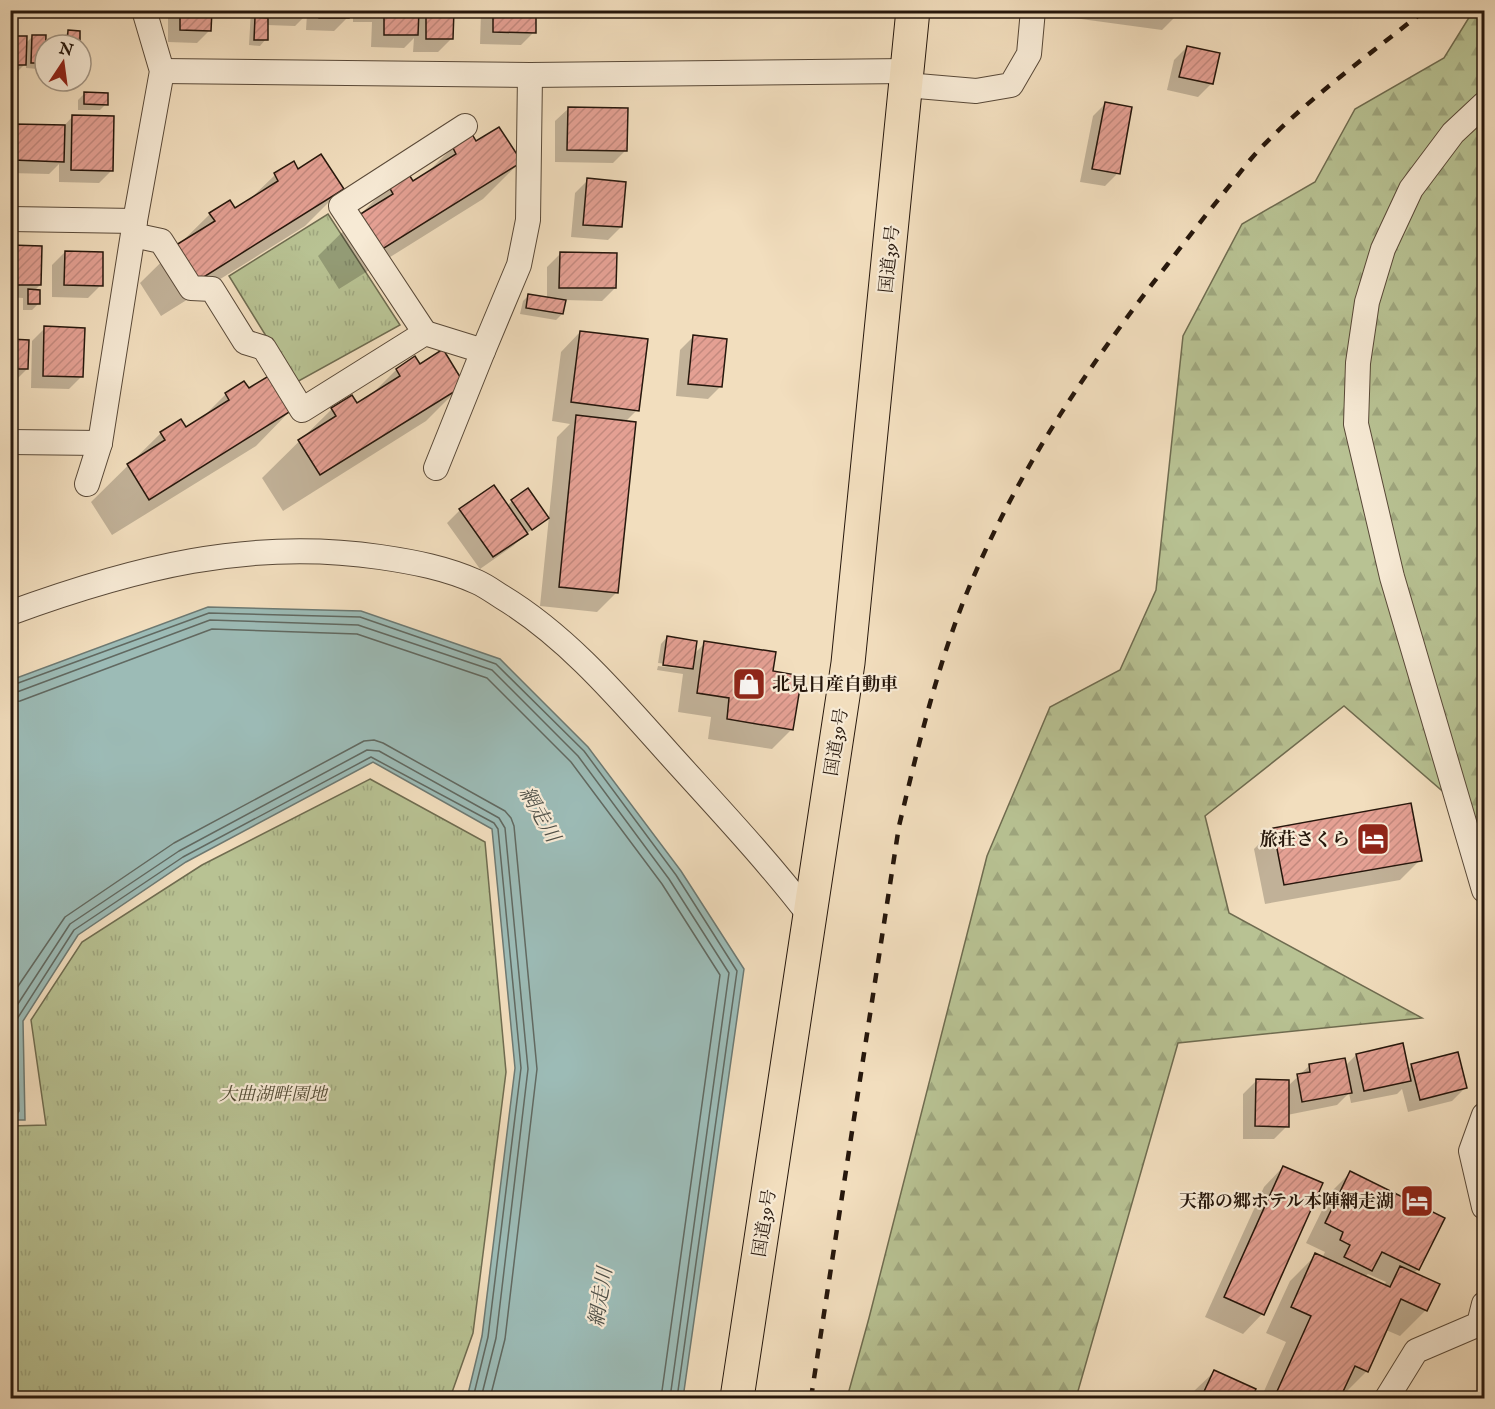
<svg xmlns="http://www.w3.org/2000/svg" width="1495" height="1409" font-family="'IM FELL English','Noto Serif JP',serif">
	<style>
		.forest { fill: url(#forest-firs); stroke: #6f6c50; stroke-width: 1.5 }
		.park { fill: url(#park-tufts); stroke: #6f6c50; stroke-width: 1.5 }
		.water { fill: #9cbbb6; stroke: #6d7972; stroke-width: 1.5 }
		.shadow { fill: #0003; fill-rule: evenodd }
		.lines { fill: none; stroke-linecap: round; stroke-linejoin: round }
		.shore { stroke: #616961; stroke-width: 1.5 }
		.building { fill: url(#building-hatch); stroke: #26170c; stroke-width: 1.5 }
		.minor-casing { stroke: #594938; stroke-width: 26 }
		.trunk-casing { stroke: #26170c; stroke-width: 35 }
		.minor { stroke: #f7ead5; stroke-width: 24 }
		.trunk { stroke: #f2debe; stroke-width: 33 }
		.rail { stroke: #26170c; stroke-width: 4.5; stroke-dasharray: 10 10; stroke-linecap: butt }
		.labels { text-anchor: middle; stroke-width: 4.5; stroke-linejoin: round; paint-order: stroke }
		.street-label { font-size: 18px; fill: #26170c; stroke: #f7ead5 }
		.poi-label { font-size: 18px; font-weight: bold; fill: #26170c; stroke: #f7ead5; text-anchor: end }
		.park-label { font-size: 18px; font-style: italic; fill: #524a34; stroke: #f7ead5 }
		.water-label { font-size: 20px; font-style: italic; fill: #4f5048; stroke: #f7ead5 }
	</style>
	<defs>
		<pattern id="forest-firs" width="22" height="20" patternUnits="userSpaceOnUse" patternTransform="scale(1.5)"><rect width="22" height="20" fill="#b8c293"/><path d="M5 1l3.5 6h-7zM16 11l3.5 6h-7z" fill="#9ea67e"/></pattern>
		<pattern id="park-tufts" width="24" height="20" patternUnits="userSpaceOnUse" patternTransform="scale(1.5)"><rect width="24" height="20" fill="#b8c293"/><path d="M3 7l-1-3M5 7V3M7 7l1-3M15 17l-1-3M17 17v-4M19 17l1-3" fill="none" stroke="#9ea67e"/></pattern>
		<pattern id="building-hatch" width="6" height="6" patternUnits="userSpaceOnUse" patternTransform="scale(1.5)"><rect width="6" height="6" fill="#e4a093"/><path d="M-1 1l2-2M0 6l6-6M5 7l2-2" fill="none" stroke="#c3897e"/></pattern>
	</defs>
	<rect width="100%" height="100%" fill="#f2debe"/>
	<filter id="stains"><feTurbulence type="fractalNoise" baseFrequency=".00333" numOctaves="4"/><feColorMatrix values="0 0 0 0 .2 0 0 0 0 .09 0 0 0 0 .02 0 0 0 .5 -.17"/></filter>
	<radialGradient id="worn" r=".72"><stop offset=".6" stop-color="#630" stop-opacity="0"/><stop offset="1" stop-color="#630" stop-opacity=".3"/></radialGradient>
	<polygon class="forest" points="1473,11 1484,11 1484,827 1344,706 1205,816 1229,913 1422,1018 1178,1043 1076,1398 847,1398 869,1318 987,856 1050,707 1120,670 1156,590 1183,336 1242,224 1315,182 1355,109 1444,58"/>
	<g class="park">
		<polygon points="328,214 400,325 295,383 229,276"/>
		<polygon points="370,779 485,842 506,1072 473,1333 450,1398 11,1398 11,1126 46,1125 31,1020 82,942 202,865"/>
	</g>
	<polygon class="water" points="208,607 361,611 500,659 588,747 681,871 744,969 683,1398 467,1398 482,1336 515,1068 492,829 373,762 186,862 78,935 23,1021 25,1120 11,1120 11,680"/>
	<g class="shadow">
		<polygon points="168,10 210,10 210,30 197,43 168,42"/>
		<polygon points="251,10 347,10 347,18 334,31 306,30 307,14 295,26 267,25 266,39 260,46 249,45"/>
		<polygon points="353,10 452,10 451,39 438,52 413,52 414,38 404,48 371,47 372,22 353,22"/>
		<polygon points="484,10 535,10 534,32 521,45 480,44 481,13"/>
		<polygon points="1059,10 1182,10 1162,30 1059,16"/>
		<polygon points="68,32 78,45 62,45 62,38"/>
		<polygon points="33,36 44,62 38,69 26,68 26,63 18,71 10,71 10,41 14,37 25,44"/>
		<polygon points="1187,47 1218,54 1211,84 1198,97 1167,90 1174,60"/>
		<polygon points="84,94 106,104 100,110 78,110 78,100"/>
		<polygon points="1106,103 1118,173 1105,186 1080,182 1093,116"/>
		<polygon points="569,108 626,150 613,163 555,162 555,121"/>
		<polygon points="73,116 112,170 99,183 59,182 59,164 49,174 10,173 10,129 14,125 63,127"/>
		<polygon points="476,143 520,162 483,199 339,289 318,256 388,187 413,183 424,176 453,147"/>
		<polygon points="298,171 342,189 305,226 161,316 140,283 210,214 235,210 247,202 275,175"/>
		<polygon points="588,180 621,227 608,240 571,237 575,193"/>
		<polygon points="10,246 40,285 34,291 38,304 32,310 23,310 23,298 10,297"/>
		<polygon points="65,252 101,285 88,298 52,297 52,265"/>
		<polygon points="560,254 615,288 602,301 564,300 562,314 556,320 520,314 523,301 529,295 547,298 547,267"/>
		<polygon points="45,328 82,376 69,389 31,388 32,341"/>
		<polygon points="580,332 637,410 625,422 617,592 597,612 540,606 557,437 570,424 552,421 561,352"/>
		<polygon points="693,337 721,386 708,399 676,396 680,350"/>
		<polygon points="10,341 27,369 14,382 10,382"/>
		<polygon points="420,366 463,384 426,421 283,511 262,478 332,409 357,405 369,397 396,370"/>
		<polygon points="248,390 292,409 256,446 112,535 91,502 161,433 186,429 198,422 226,394"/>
		<polygon points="512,501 547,518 525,535 513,546 480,569 447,523 460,510 507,506"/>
		<polygon points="667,637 693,655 705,643 792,729 772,749 708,739 711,717 678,712 683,674 657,670 658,666 684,669 684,666 658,663 661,644"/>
		<polygon points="1274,829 1420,860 1400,880 1265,904 1254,849"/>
		<polygon points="1356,1055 1407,1070 1412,1065 1465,1088 1452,1101 1408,1112 1402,1089 1397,1094 1351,1103 1349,1093 1337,1105 1287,1115 1287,1126 1274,1139 1243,1139 1243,1094 1256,1081 1288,1086 1309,1066 1345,1066"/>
		<polygon points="1283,1167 1321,1184 1262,1314 1243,1334 1205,1317 1264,1187"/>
		<path d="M1350 1173 1418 1269 1413 1274 1426 1310 1400 1336 1386 1330 1367 1371 1341 1397 1261 1398 1286 1342 1266 1333 1290 1281 1316 1255 1322 1258 1325 1252 1306 1243 1331 1192ZM1368 1274 1386 1282 1383 1286 1364 1277Z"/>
		<polygon points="1214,1372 1254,1390 1250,1398 1191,1398 1194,1391"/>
	</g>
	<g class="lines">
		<g class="shore">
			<polyline points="10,686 209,613 360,617 496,664 584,751 676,875 737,971 677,1398"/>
			<polyline points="10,693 17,692 210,620 358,625 492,670 578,756 669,879 729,973 670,1398"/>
			<polyline points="10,702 20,701 212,629 357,634 487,678 571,762 662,884 720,975 661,1398"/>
			<polyline points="10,998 65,917 174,843 364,741 374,740 383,743 505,811 511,818 514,826 537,1069 505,1339 490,1398"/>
			<polyline points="10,1016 70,924 179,851 367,750 379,751 499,818 505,828 528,1069 496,1338 481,1398"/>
			<polyline points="10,1114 17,1114 19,1111 17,1019 74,930 183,857 371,757 494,823 498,829 521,1068 488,1337 473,1398"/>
		</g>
	</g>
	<g class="building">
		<polygon points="180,10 212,10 211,31 180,30"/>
		<polygon points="263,10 310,10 309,13 263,12"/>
		<rect x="319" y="10" width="30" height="8"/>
		<polygon points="359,10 380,10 380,17 358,16"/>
		<polygon points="384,10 419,10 418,35 384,35"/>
		<polygon points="426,10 454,10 453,39 426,39"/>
		<polygon points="493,10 536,10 536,33 493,32"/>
		<polygon points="255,17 268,18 268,40 254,40"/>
		<polygon points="68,30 80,31 80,45 67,45"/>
		<polygon points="32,35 46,35 45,63 31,63"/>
		<polygon points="13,36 27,36 26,65 12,65"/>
		<polygon points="1187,46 1220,53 1213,84 1179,77"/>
		<polygon points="84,92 108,93 108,105 84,104"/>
		<polygon points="1105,102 1132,107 1120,174 1092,169"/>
		<polygon points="568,107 628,108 627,151 567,150"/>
		<polygon points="72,115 114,116 113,171 71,170"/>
		<polygon points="14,124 65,125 64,162 13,160"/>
		<polygon points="499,127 522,162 376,253 354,218 393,194 388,185 408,173 413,181 456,154 452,146 472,134 476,141"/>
		<polygon points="321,154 344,189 199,280 176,245 215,221 209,213 230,200 235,208 278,181 274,173 294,161 298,169"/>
		<polygon points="587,178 626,182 622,227 583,225"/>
		<polygon points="10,245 42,246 41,285 10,285"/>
		<polygon points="65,251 103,252 103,286 64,285"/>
		<polygon points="560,252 617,253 616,288 559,288"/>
		<polygon points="28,289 40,290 40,304 28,304"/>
		<polygon points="528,294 566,300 563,314 526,308"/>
		<polygon points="44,326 85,328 83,377 43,376"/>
		<polygon points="580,331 648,339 639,411 571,402"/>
		<polygon points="693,335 727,339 722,387 688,384"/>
		<polygon points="10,339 29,340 28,369 10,369"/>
		<polygon points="443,349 465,385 320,475 298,440 336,416 331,408 352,395 357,403 400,376 396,369 415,356 420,364"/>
		<polygon points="272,374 294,409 149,500 127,464 165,440 160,432 181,419 186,427 229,400 225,393 244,381 249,388"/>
		<polygon points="576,415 636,422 618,593 559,587"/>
		<polygon points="494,485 528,534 493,557 459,509"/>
		<polygon points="528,488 549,518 532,530 511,500"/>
		<polygon points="667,636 697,641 693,669 663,665"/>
		<polygon points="704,641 776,652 773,671 802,676 793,730 727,719 729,698 697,693"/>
		<polygon points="1411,803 1422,861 1284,885 1273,828"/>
		<polygon points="1403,1043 1411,1081 1364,1091 1356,1054"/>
		<polygon points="1458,1052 1467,1088 1420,1100 1411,1064"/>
		<polygon points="1345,1058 1352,1093 1302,1102 1297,1074 1310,1072 1309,1064"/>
		<polygon points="1256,1079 1289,1080 1289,1127 1255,1126"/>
		<polygon points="1283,1166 1323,1183 1264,1315 1224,1297"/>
		<polygon points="1350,1171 1445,1218 1419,1270 1382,1252 1372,1271 1344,1257 1350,1245 1340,1240 1343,1232 1325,1223"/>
		<polygon points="1315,1253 1390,1287 1400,1266 1440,1284 1427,1311 1401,1299 1368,1372 1355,1366 1340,1398 1274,1398 1311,1316 1291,1307"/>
		<polygon points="1214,1370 1256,1389 1252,1398 1201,1398"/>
	</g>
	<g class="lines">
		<defs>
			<g id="minor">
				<polyline points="162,71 530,75 907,71"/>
				<polyline points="906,85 976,91 1011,85 1029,54 1033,10"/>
				<polyline points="1484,104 1453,133 1411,189 1383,249 1367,302 1358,363 1356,424 1392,577 1484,890"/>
				<polyline points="10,219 135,221"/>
				<polyline points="133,235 161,241 191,288 212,289 245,342 264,348 302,410 425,333 483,351 519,265 528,220 530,75"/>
				<polyline points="425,333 341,206 465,126"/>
				<polyline points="10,442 100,443"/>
				<polyline points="436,468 483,351"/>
				<polyline points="87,484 100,443 135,221 162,71 144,10"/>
				<path d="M10 613C133 568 249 538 380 557 414 562 446 568 477 582 486 586 494 592 502 597 568 637 620 699 672 757 719 809 767 860 810 916"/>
				<polyline points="1484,1115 1471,1151 1484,1207"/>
				<polyline points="1387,1398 1416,1351 1479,1324 1484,1304"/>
			</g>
			<polyline id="trunk" points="737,1398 848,663 913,10"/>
		</defs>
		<use href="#minor" class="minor-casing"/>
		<use href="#trunk" class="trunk-casing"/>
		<use href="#minor" class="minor"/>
		<use href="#trunk" class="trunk"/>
		<path class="rail" d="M811 1398 899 826C919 743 939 657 973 578 1022 464 1091 362 1167 265 1186 240 1206 215 1226 190 1236 178 1246 164 1257 152 1308 98 1368 56 1425 10"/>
	</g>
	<defs>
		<symbol id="shop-square" viewBox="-11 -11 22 22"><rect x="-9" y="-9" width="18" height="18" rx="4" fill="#8f2418" stroke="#f7ead5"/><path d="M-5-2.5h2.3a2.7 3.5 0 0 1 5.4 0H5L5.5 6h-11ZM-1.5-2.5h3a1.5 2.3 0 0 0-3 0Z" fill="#fff"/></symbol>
		<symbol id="hotel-square" viewBox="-11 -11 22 22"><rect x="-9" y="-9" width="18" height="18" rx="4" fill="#8f2418" stroke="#f7ead5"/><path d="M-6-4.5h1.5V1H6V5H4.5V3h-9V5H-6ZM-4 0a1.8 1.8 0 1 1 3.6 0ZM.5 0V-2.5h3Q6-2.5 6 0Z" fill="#fff"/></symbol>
	</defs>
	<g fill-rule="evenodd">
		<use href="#shop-square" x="730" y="665" width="38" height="38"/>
		<use href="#hotel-square" x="1354" y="820" width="38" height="38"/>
		<use href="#hotel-square" x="1398" y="1182" width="38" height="38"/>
	</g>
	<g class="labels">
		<g class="street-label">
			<text transform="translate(889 259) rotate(-84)" y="6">国道39号</text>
			<text transform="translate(836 742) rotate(-81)" y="6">国道39号</text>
			<text transform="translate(764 1223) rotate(-81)" y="6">国道39号</text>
		</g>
		<g class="poi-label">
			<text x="772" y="690" text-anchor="start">北見日産自動車</text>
			<text x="1350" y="845">旅荘さくら</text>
			<text x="1394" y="1207">天都の郷ホテル本陣網走湖</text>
		</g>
		<g class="park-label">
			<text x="273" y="1100">大曲湖畔園地</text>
		</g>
		<g class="water-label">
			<text transform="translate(540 814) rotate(60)" y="7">網走川</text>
			<text transform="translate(600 1297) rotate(-81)" y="7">網走川</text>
		</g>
	</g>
	<rect width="1495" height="1409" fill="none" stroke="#f2debe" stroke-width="36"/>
	<rect x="12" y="12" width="1471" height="1385" fill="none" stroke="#26170c" stroke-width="3"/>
	<rect x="18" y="18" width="1459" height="1373" fill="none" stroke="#26170c" stroke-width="1.5"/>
	<g transform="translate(63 63) rotate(13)"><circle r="28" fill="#f7ead5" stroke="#a39685" stroke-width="1.5"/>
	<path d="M0-4.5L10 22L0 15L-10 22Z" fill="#8f2418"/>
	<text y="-9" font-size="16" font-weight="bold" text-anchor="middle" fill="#26170c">N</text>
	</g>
	<rect width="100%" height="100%" filter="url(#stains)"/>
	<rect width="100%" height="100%" fill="url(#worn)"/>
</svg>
